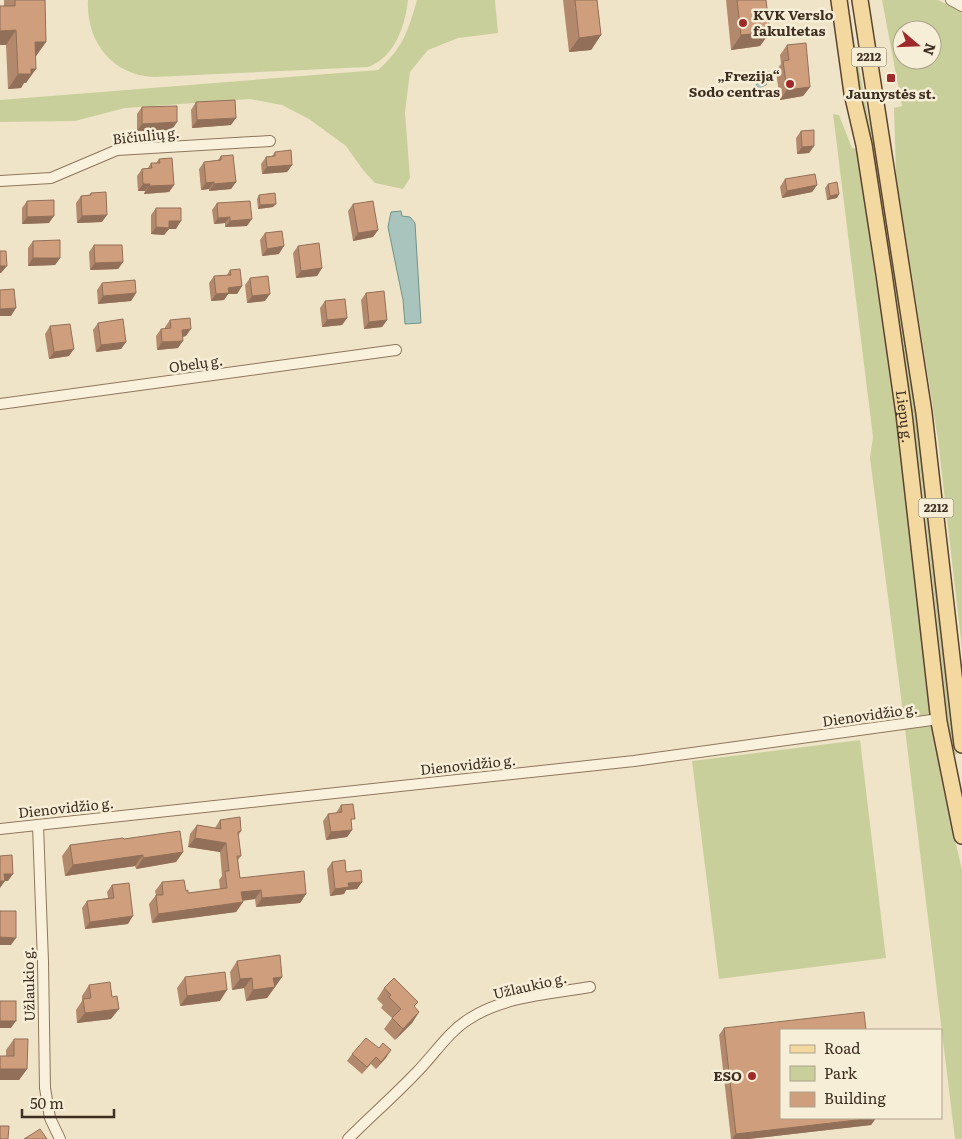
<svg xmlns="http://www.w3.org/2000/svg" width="962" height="1139" font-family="Literata,serif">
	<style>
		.green { fill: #c9cf9b; fill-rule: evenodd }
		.water { fill: #a9c4bc; stroke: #6f938a }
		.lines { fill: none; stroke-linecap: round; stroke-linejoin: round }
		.minor-casing { stroke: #8d765c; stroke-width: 12 }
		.primary-casing { stroke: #5b4430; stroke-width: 18 }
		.minor { stroke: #faf1dc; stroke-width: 10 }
		.primary { stroke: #f3d9a0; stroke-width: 15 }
		.wall { fill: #b2896c }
		.shaded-wall { fill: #916f58 }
		.building { fill: #cf9f7d; stroke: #916f58 }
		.poi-dot { fill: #9e2a2b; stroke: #f7eed8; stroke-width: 2 }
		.labels { text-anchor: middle; stroke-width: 5; stroke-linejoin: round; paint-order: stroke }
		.shield { fill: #f7eed8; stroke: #756857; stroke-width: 1 }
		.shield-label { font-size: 12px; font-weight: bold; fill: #3d2e20 }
		.poi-label { font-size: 14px; font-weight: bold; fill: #3d2e20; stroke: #f7eed8; text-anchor: end }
		.street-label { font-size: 14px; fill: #3d2e20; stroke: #f7eed8 }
	</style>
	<rect width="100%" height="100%" fill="#f0e4c8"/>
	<g class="green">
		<path d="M88 0H408C405 26 395 57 368 67L154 77C111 75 86 41 88 0Z"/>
		<path d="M417 0H495L498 33 458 38 428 50 410 72 405 112 410 178 403 189 375 183 363 170 346 146 309 119 282 105 250 99 125 108 75 121 0 122V100L378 70C403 48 408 31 417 0Z"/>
		<path d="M882 0H938L962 12V649L938 440 896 175 894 108 902 106ZM902 30H932V60H902Z"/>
		<polygon points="850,16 867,111 873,136 923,452 957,754 955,755 948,722 923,495 910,398 871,144 865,117 848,17"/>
		<polygon points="833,114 839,115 852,148 857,149 873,262 898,413 927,695 944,792 962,870 962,1139 955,1139 903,713 870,458 873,437"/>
		<polygon points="860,740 886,958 719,979 692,761"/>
	</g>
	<g class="water">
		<path d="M768 72H770L771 74 766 85 759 88 756 86C758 79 761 74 768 72Z"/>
		<polygon points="401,211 402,216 410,217 415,223 421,323 405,324 403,300 388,227 391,212"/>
	</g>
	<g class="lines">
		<defs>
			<g id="minor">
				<polyline points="951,0 962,6"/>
				<polyline points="0,181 51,178 117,150 270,141"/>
				<polyline points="0,404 396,350"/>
				<polyline points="38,825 43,962 45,1088 50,1118 60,1139"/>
				<polyline points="0,829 634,761 939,719"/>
				<path d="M348 1139C370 1117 394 1096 416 1073 434 1055 448 1032 469 1019 504 996 551 994 590 987"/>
			</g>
			<g id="primary">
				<path id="s1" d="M839 0 852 93 864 145 884 274 904 414 939 722 962 836"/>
				<polyline points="860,0 924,413 962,745"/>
			</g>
		</defs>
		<use href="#minor" class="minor-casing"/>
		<use href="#primary" class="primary-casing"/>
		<use href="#minor" class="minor"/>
		<use href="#primary" class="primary"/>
	</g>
	<g class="wall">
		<polygon points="4,0 45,0 46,42 36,56 26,83 24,83 21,88 8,89 6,45 0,45 0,6 4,6"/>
		<polygon points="563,0 597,0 601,35 591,50 569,52"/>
		<polygon points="726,0 766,0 770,32 760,46 731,50"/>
		<polygon points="787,45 810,87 803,96 780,100 776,71 781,64 780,55"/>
		<polygon points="196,102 231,125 192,128 191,110"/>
		<polygon points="142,107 172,130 137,131 137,114"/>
		<polygon points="801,131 814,146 809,153 797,154 796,138"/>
		<polygon points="275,152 292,165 287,172 262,174 261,164 266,157 272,156"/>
		<polygon points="221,156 236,182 231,189 209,191 209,189 201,190 199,169 204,162 218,160"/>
		<polygon points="159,159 174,185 169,192 144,194 145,191 138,191 137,176 142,169 148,168 151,163 156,163"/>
		<polygon points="785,179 817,185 812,192 782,198 780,187"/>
		<polygon points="828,184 839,194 837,198 827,200 825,188"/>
		<polygon points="91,193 102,222 77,223 76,203 81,196 89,195"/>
		<polygon points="259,195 273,207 258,209 257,199"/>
		<polygon points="27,201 49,223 22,224 22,208"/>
		<polygon points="217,203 247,226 225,227 225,223 214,224 212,210"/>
		<polygon points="353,204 378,230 373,237 353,241 348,211"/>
		<polygon points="156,208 176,229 169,229 164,235 151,234 151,215"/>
		<polygon points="265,233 279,254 262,256 260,240"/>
		<polygon points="33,241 60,258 55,265 28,266 28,248"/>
		<polygon points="94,245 123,262 118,269 90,270 89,252"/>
		<polygon points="298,246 322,268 317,276 296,278 293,253"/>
		<polygon points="230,270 242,286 237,294 228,294 224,300 211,301 209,283 214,276 227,275"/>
		<polygon points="250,278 265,301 247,303 245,285"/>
		<polygon points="102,283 136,293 131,301 98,304 97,290"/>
		<polygon points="366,293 387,320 382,327 364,329 361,300"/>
		<polygon points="325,301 347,318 342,325 322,327 320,308"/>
		<polygon points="170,320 186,336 183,337 178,348 157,350 156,336 161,329 165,329 165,327"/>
		<polygon points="98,323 126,342 121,349 96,352 93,330"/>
		<polygon points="50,326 69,356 49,359 45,334"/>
		<polygon points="341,805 352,824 352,830 347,837 326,840 323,821 328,814 336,813"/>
		<polygon points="220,820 241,831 238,836 241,856 238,860 240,878 306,894 300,903 256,907 255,899 242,900 243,902 236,912 152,923 149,904 156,895 155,891 162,882 186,891 188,893 220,889 219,880 222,876 220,852 188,847 190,834 197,825 215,828"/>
		<polygon points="124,839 183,852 176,862 136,869 135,866 65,876 62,856 70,845"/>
		<polygon points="332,862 362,882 357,889 346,890 344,894 330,896 327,869"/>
		<polygon points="112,885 128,924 85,929 82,908 87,901 108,898 107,892"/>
		<polygon points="237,961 282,977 267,998 246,1001 244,988 232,990 230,972"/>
		<polygon points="185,977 220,1001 180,1006 177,988"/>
		<polygon points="89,985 112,997 111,1019 77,1023 76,1010 82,1001 82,996"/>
		<polygon points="384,988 418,1002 414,1007 419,1012 412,1023 395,1040 384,1029 392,1018 381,1008 383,1005 377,999"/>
		<polygon points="724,1028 876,1118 871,1125 748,1139 731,1139 719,1035"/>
		<polygon points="14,1039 27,1069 19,1080 6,1056 6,1050"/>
		<polygon points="379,1048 391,1050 376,1069 371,1064 362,1074 347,1061 352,1054"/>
	</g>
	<g class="shaded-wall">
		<polygon points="16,30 6,45 0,45 0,31"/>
		<polygon points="770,32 760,46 731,50 741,35"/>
		<polygon points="601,35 591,50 569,52 579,38"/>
		<polygon points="35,42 46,42 36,56 25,56"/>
		<polygon points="31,69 36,69 26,83 24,83 21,88 8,89 18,74"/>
		<polygon points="810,87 803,96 780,100 787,90"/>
		<polygon points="236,118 231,125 192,128 197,120"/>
		<polygon points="177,122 172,130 137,131 142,124"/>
		<polygon points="814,146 809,153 797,154 802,147"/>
		<polygon points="292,165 287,172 262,174 267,167"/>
		<polygon points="214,182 209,189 201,190 206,183"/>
		<polygon points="236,182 231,189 209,191 214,184"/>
		<polygon points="143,184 150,184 145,191 138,191"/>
		<polygon points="174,185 169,192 144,194 149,186"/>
		<polygon points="817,185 812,192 782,198 787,191"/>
		<polygon points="839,194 837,198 827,200 830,196"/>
		<polygon points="276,204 273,207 258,209 260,205"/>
		<polygon points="107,215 102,222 77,223 82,216"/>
		<polygon points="54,216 49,223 22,224 27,217"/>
		<polygon points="230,217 225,223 214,224 218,218"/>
		<polygon points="252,219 247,226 225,227 230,221"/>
		<polygon points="169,221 181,221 176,229 169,229 164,235 151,234 156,227"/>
		<polygon points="378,230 373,237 353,241 358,233"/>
		<polygon points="284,246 279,254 262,256 267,249"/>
		<polygon points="33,258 60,258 55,265 28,266"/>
		<polygon points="123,262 118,269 90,270 95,263"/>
		<polygon points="0,266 7,266 1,273 0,273"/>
		<polygon points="322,268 317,276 296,278 301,271"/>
		<polygon points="242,286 237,294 228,294 224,300 211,301 216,294 228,288"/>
		<polygon points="136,293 131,301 98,304 103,296"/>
		<polygon points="270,294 265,301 247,303 252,296"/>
		<polygon points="16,308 11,316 0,316 0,309"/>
		<polygon points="347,318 342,325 322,327 327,320"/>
		<polygon points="387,320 382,327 364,329 369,322"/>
		<polygon points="191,329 186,336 177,337 182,330"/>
		<polygon points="183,341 178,348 157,350 162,342"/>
		<polygon points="126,342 121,349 96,352 101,345"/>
		<polygon points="74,349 69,356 49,359 54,352"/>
		<polygon points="352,830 347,837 326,840 331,832"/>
		<polygon points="195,838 226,843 220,852 188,847"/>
		<polygon points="183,852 176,862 136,869 143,858"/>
		<polygon points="143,855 135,866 65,876 73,865"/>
		<polygon points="4,874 13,874 8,881 5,881 0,888 0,881"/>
		<polygon points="362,882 357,889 346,890 344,894 330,896 335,889 348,883"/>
		<polygon points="261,890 255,899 235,902 241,892"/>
		<polygon points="306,894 300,903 256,907 262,898"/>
		<polygon points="243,902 236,912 152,923 158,914"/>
		<polygon points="133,916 128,924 85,929 90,922"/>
		<polygon points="0,937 16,938 11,945 0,945"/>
		<polygon points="282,977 275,987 273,978"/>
		<polygon points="252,978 244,988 232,990 240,979"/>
		<polygon points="275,987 267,998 246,1001 253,990"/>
		<polygon points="227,990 220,1001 180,1006 187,996"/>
		<polygon points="119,1009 111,1019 77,1023 85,1013"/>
		<polygon points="419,1012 412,1023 395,1040 403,1029"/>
		<polygon points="0,1021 16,1021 11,1028 0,1028"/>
		<polygon points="391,1050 386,1058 376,1069 381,1062"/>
		<polygon points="0,1069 27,1069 19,1080 0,1080"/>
		<polygon points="876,1118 871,1125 748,1139 732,1139 736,1134"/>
	</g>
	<g class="building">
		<polygon points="15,0 45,0 46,42 35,42 36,69 31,69 31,74 18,74 16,30 0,31 0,6 15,6"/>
		<polygon points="575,0 597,0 601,35 579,38"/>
		<polygon points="737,0 766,0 770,32 741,35"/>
		<polygon points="806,43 810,87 787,90 783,61 789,60 787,45"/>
		<polygon points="235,100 236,118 197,120 196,102"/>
		<polygon points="177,106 177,122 142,124 142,107"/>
		<polygon points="814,130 814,146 802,147 801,131"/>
		<polygon points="291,150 292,165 267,167 266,157 275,156 275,152"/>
		<polygon points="233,155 236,182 214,184 214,182 206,183 204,162 221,160 221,156"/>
		<polygon points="172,158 174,185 149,186 150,184 143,184 142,169 152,168 151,163 160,163 159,159"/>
		<polygon points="815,174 817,185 787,191 785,179"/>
		<polygon points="837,182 839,194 830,196 828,184"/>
		<polygon points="106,192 107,215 82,216 81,196 91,195 91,193"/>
		<polygon points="275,193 276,204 260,205 259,195"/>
		<polygon points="54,200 54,216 27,217 27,201"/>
		<polygon points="250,201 252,219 230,221 230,217 218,218 217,203"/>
		<polygon points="373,201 378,230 358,233 353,204"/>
		<polygon points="156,208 181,208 181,221 169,221 169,228 156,227"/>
		<polygon points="282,231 284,246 267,249 265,233"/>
		<polygon points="60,240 60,258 33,258 33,241"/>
		<polygon points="319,243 322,268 301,271 298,246"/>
		<polygon points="94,245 122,245 123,262 95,263"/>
		<polygon points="0,251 6,251 7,266 0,266"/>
		<polygon points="240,269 242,286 228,288 229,293 216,294 214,276 231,275 230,270"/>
		<polygon points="268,276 270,294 252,296 250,278"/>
		<polygon points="135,280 136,293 103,296 102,283"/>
		<polygon points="14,289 16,308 0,309 0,290"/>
		<polygon points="384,291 387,320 369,322 366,293"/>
		<polygon points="345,299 347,318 327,320 325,301"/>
		<polygon points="190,318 191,329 182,330 183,341 162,342 161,329 171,328 170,320"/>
		<polygon points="123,319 126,342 101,345 98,323"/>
		<polygon points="70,324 74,349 54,352 50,326"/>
		<polygon points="353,804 355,819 351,819 352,830 331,832 328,814 342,812 341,805"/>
		<polygon points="240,817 241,831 238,832 241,856 237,856 240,878 304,871 306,894 262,898 261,890 241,892 243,902 158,914 156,895 163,895 162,882 184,880 186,891 188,890 188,893 227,888 225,871 229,871 226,843 195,838 197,825 221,829 220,820"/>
		<polygon points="180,831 183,852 143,858 143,855 73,865 70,845 123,838 124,839"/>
		<polygon points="12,855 13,874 4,874 5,881 0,881 0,856"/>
		<polygon points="345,860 346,872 361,870 362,882 348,883 349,887 335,889 332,862"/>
		<polygon points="129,883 133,916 90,922 87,901 114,898 112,885"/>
		<polygon points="0,911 16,911 16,938 0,937"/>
		<polygon points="280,955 282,977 273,978 275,987 253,990 252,978 240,979 237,961"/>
		<polygon points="225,972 227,990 187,996 185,977"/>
		<polygon points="394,978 418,1002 414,1006 419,1012 403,1029 392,1018 401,1009 389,997 391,995 384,988"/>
		<polygon points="110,982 112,997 117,996 119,1009 85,1013 83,999 91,998 89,985"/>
		<rect x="0" y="1001" width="16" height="20"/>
		<polygon points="864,1012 866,1030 781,1030 781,1118 874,1118 736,1134 724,1028"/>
		<polygon points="366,1038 379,1048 383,1043 391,1050 381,1062 376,1057 367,1067 352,1054"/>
		<polygon points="14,1039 28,1039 27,1069 0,1069 0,1056 14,1056"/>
		<polygon points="0,1126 9,1126 8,1139 0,1139"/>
		<polygon points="40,1129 47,1139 24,1139"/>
	</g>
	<g class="poi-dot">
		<circle cx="743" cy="23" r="5"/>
		<rect x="886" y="73" width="10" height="10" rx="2.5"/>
		<circle cx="790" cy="84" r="5"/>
		<circle cx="752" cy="1076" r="5"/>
	</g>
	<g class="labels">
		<g class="shield">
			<rect x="851.5" y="47.5" width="35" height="19" rx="4"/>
			<rect x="918.5" y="498.5" width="35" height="19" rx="4"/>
		</g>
		<g class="shield-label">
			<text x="869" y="61">2212</text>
			<text x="936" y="512">2212</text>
		</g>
		<g class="poi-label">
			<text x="753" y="20" text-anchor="start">KVK Verslo<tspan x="753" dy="16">fakultetas</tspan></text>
			<text x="780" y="81">„Frezija“<tspan x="780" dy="16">Sodo centras</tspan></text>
			<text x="891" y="99" text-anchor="middle">Jaunystės st.</text>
			<text x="742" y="1081">ESO</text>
		</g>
		<g class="street-label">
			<text transform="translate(146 136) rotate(-6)" y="5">Bičiulių g.</text>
			<text transform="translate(196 364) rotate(-8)" y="5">Obelų g.</text>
			<text dy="5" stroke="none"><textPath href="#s1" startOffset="422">Liepų g.</textPath></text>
			<text transform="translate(870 715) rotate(-8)" y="5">Dienovidžio g.</text>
			<text transform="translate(468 765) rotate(-6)" y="5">Dienovidžio g.</text>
			<text transform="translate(66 808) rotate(-6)" y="5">Dienovidžio g.</text>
			<text transform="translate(29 984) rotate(-91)" y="5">Užlaukio g.</text>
			<text transform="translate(530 986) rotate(-13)" y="5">Užlaukio g.</text>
		</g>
	</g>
	<rect x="780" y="1029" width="162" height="90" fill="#f7eed8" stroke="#ada18e"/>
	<rect x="790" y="1045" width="25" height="8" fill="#f3d9a0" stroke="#ada18e"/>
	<text x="824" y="1054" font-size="15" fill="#3d2e20">Road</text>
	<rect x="790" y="1066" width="25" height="15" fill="#c9cf9b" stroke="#ada18e"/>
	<text x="824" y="1079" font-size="15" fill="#3d2e20">Park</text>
	<rect x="790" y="1092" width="25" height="15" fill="#cf9f7d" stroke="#ada18e"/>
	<text x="824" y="1104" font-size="15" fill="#3d2e20">Building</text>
	<g transform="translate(917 45) rotate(109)"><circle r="24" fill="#f7eed8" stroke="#ada18e"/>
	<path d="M0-4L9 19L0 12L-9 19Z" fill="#9e2a2b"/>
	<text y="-8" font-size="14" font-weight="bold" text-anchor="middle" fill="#3d2e20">N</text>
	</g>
	<path d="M22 1109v8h92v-8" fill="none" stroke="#3d2e20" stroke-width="2.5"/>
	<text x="30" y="1109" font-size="15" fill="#3d2e20" stroke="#f7eed8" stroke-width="4" paint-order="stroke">50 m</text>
</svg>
